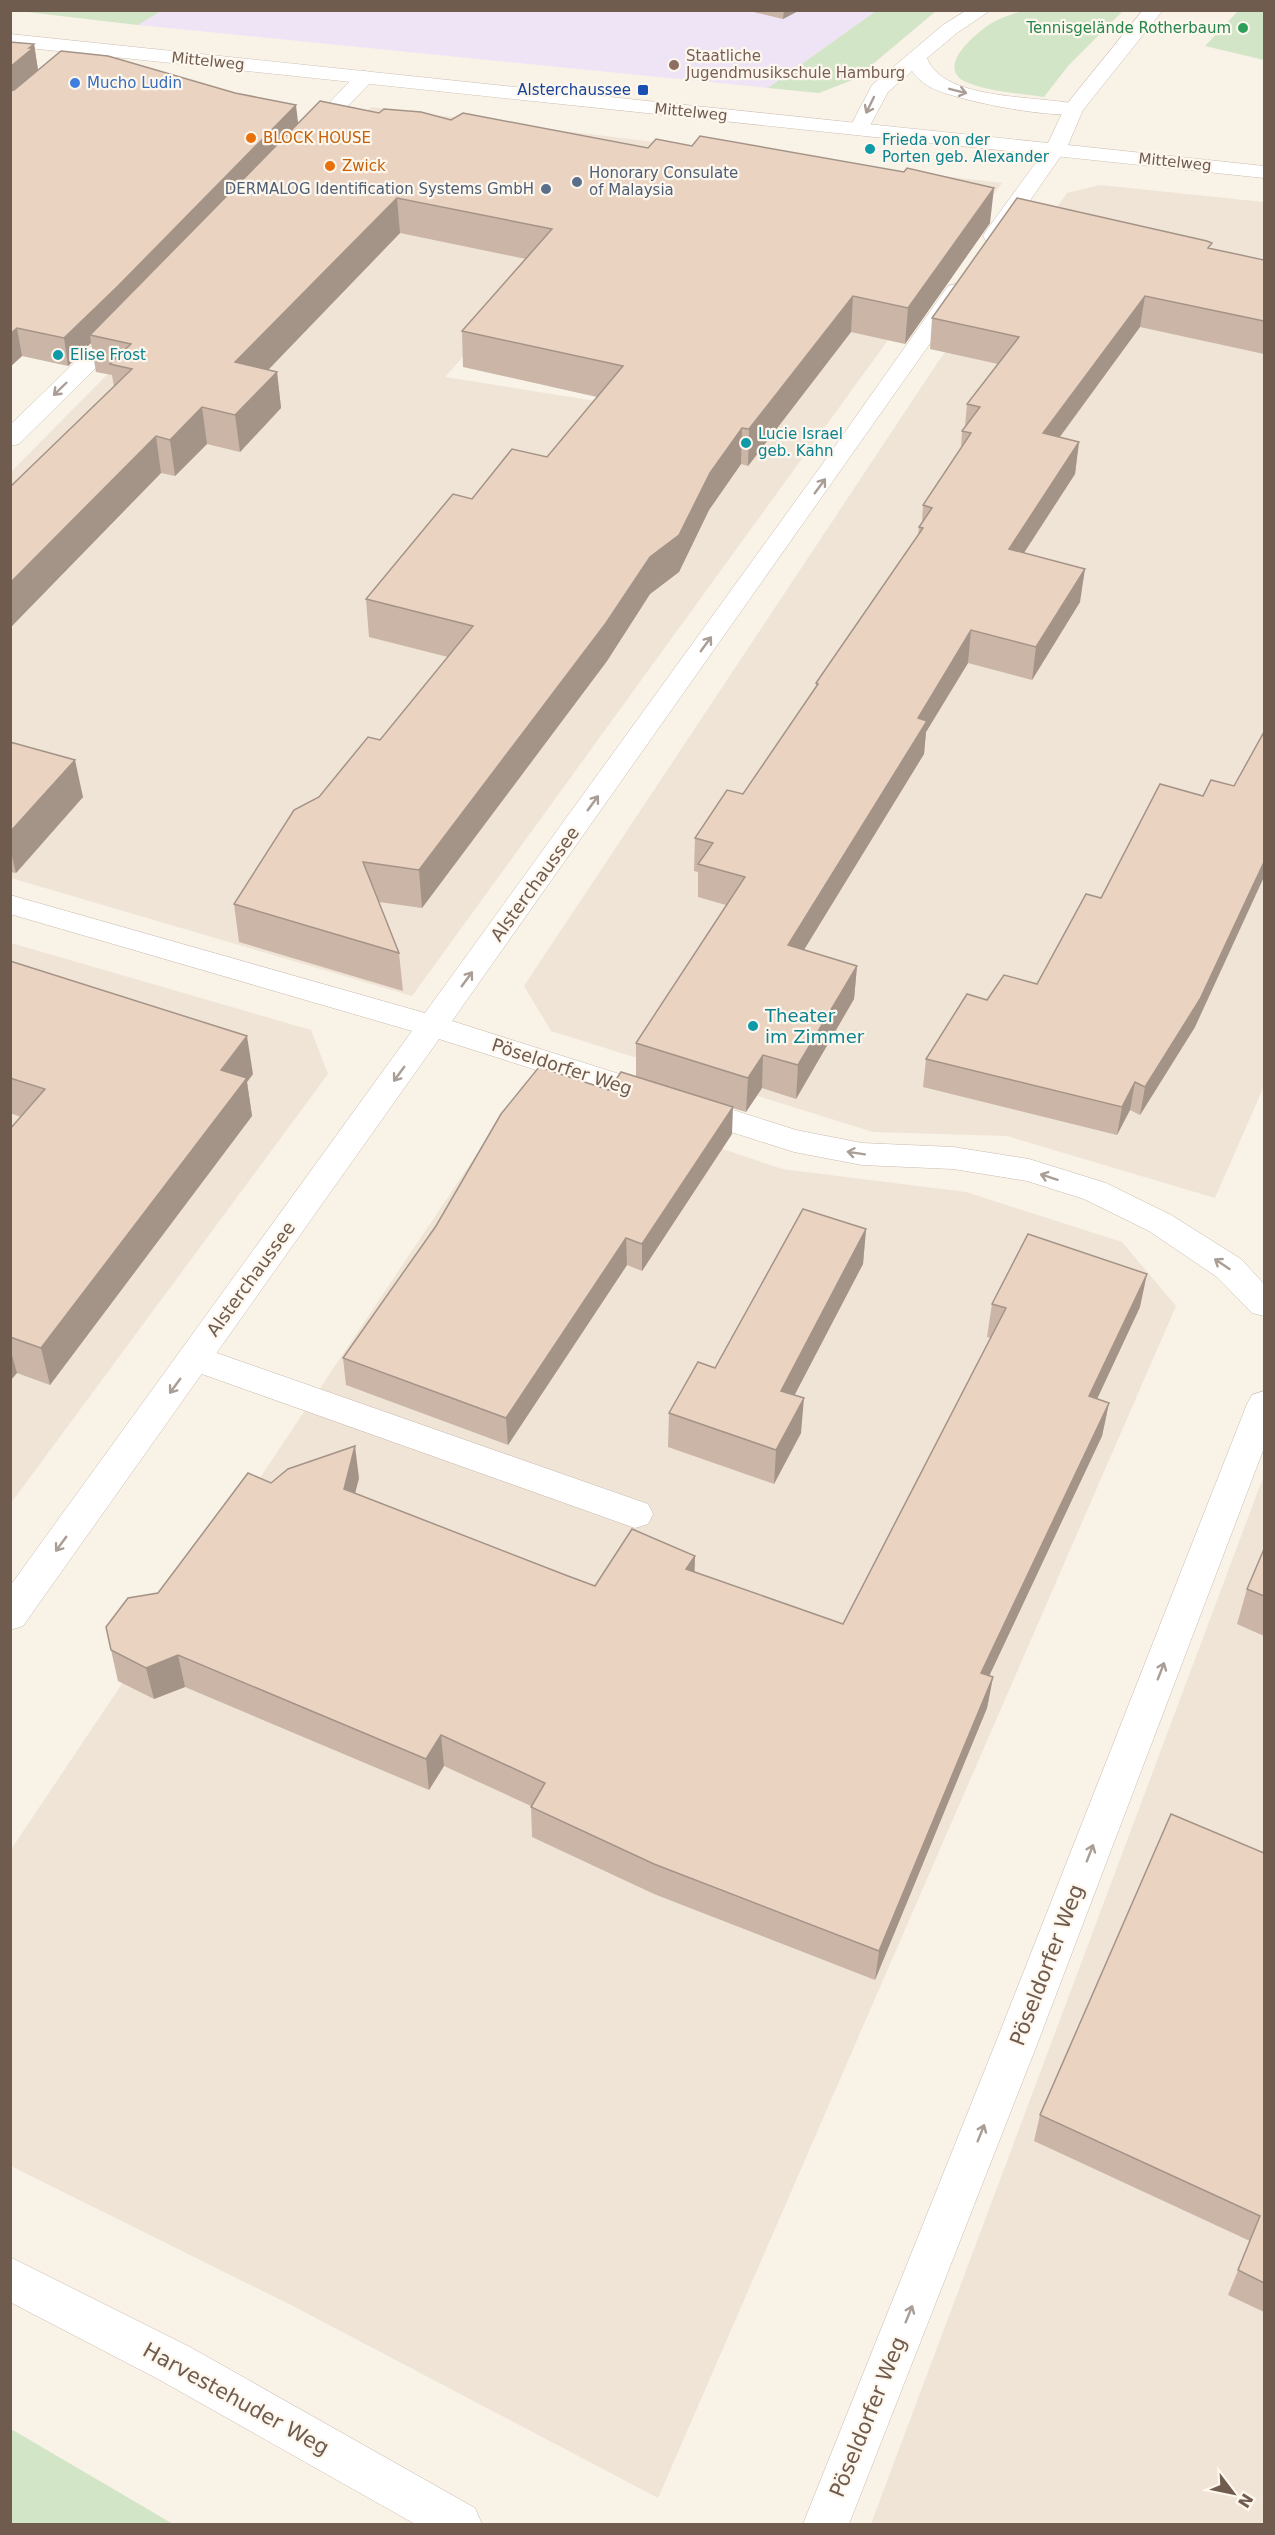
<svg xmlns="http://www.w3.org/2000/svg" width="1275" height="2535" font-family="'DejaVu Sans',sans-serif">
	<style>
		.residential { fill: #f0e4d6 }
		.education { fill: #efe4f6 }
		.green { fill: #d3e5c7 }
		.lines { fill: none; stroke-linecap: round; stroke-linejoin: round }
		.service-casing { stroke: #cabbaf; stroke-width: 1 }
		.minor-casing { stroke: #cabbaf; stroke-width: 1 }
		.tertiary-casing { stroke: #cabbaf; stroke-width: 1 }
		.service { fill: #fff; fill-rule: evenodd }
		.minor { fill: #fff; fill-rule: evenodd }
		.tertiary { fill: #fff; fill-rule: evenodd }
		.wall { fill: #cab5a7 }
		.shaded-wall { fill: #a49488 }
		.building { fill: #ebd3c2; stroke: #a49488; stroke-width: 1.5 }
		.oneway { stroke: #a99d95 }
		.leisure-dot { fill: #2e9e5b; stroke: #fdf7ed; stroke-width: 2 }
		.education-dot { fill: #8d6e63; stroke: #fdf7ed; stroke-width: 2 }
		.shop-dot { fill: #3f7fe0; stroke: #fdf7ed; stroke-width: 2 }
		.transit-dot { fill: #1a4fb4; stroke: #fdf7ed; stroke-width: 2 }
		.food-dot { fill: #e8710a; stroke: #fdf7ed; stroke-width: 2 }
		.culture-dot { fill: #0f9aa8; stroke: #fdf7ed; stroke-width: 2 }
		.service-dot { fill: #5c6f8a; stroke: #fdf7ed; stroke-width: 2 }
		.labels { text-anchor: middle; stroke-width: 4.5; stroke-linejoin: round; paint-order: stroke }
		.far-leisure-label { font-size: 15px; fill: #27864d; stroke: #fdf7ed; text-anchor: end }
		.far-education-label { font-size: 15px; fill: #785e54; stroke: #fdf7ed; text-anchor: start }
		.far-street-label { font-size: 15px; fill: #705b4f; stroke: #fdf7ed }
		.far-shop-label { font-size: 15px; fill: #366cbe; stroke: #fdf7ed; text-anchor: start }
		.far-transit-label { font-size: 15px; fill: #164399; stroke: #fdf7ed; text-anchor: end }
		.far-food-label { font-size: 15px; fill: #c56008; stroke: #fdf7ed; text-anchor: start }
		.far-culture-label { font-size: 15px; fill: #0d838f; stroke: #fdf7ed; text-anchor: start }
		.far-service-label { font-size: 15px; fill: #4e5e75; stroke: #fdf7ed; text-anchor: start }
		.street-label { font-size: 18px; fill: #705b4f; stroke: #fdf7ed }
		.culture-label { font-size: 18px; fill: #0d838f; stroke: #fdf7ed; text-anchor: start }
		.near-street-label { font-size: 21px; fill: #705b4f; stroke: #fdf7ed }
	</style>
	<rect width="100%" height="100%" fill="#f9f2e7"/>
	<g class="residential">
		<polygon points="371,107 654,142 445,377 633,407 678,145 1002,183 412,996 11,878 10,473"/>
		<polygon points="1100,185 1264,202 1264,1086 1215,1198 1007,1136 873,1132 551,1031 524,986 938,362 1042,215 1052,214 1067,193"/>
		<polygon points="11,943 311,1030 328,1074 11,1503"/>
		<polygon points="525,1082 782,1169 966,1192 1122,1242 1176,1306 658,2498 293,2306 11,2166 10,1851"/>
		<polygon points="1264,1475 1264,2524 871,2524"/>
	</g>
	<polygon class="education" points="161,10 876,11 768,88 138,25"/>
	<g class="green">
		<polygon points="18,11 161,10 161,11 138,25"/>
		<polygon points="876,11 936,11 855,79 819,93 768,88"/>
		<path d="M1022 11 1023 10 1123 11 1068 66 1044 97C1019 93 989 92 966 82 936 68 972 37 987 26 997 19 1010 15 1022 11Z"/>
		<polygon points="1238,11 1264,11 1264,60 1205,46"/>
		<polygon points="10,2429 11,2429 173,2524 11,2524"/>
	</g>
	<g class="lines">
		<defs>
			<g id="service">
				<path d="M967 10H991L957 33 927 58C943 102 1042 95 1080 105L1083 109 1080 113C1055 120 953 100 930 87 923 83 916 77 912 71L888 92 866 133 859 135 852 133 849 129 872 85 943 25Z"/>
				<polygon points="194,1345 648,1504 653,1514 648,1524 635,1528 182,1367 177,1358 182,1349"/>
			</g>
			<g id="minor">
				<polygon points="365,71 372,73 375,77 372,81 315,140 308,142 301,140 298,136 301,132 358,73"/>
				<polygon points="1055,144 1062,146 1065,150 1002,241 994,243 986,241 983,236 986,231 1048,146"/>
				<polygon points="956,284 964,286 967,291 452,1021 796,1130 862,1143 953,1147 1029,1159 1106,1183 1171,1215 1241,1259 1264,1284 1264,1316 1252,1313 1217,1277 1149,1231 1084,1199 1027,1181 953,1169 862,1165 794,1152 439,1039 23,1626 10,1630 10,1586 412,1031 10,914 10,895 425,1013 821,466 948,286"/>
				<polygon points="124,320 132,322 135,327 132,332 19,444 10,446 10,425 116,322"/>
				<polygon points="1264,1391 1264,1448 1038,2042 849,2524 803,2524 996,2042 1247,1404 1252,1395"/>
				<polygon points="10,2257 190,2347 475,2508 482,2524 415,2524 158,2379 10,2302"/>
			</g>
			<polygon id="tertiary" points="1143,10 1163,10 1083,110 1068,145 1264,166 1264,178 10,46 10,34 1048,143 1066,105"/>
		</defs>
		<use href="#service" class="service-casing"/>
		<use href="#minor" class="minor-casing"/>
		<use href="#tertiary" class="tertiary-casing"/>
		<use href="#service" class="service"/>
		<use href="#minor" class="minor"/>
		<use href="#tertiary" class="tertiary"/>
	</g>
	<g class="wall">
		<polygon points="745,10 800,10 783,19"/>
		<polygon points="10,42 34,44 38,70 298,124 379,113 451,120 990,223 905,344 851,332 748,466 741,464 709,510 679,572 650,594 607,661 422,908 379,902 399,953 403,991 239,942 234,904 319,797 380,740 448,657 369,637 366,599 472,499 547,457 597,397 463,367 462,331 526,259 400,233 268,370 277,372 281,408 240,452 207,444 175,476 161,473 10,628 10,487 114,387 112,375 96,372 91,343 68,366 22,356 10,367"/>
		<polygon points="1211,249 1264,260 1264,354 1140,327 1060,437 1079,442 1075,474 1024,553 1080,602 1032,680 968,663 926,732 924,754 804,950 857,966 854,999 796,1099 762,1088 746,1112 732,1108 732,1134 642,1271 627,1265 508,1445 346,1385 343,1358 609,1090 636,1077 636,1043 726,905 698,897 698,872 694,871 695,838 743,794 816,687 816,683 918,535 919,527 922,523 923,505 961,448 962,431 965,427 967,404 998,364 930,349 932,318"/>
		<polygon points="10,742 83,797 16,873 10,872"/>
		<polygon points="10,961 253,1074 247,1082 252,1116 50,1385 17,1373 10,1381 10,1129 21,1117 10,1113"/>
		<polygon points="987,1000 1195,1027 1140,1115 1130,1110 1117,1135 923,1087 926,1059"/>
		<polygon points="866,1229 863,1264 794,1395 801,1433 774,1484 668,1447 669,1413 715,1368"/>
		<polygon points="992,1304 1140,1307 1097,1399 1109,1403 1102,1436 989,1676 993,1677 987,1708 875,1980 654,1894 532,1837 531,1806 444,1766 429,1790 185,1687 154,1699 118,1681 111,1650 158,1593 271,1483 359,1478 355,1493 595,1586 695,1556 694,1572 843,1624 991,1338 987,1337"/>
		<polygon points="1264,1549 1264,1636 1237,1624 1247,1589"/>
		<polygon points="1264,1853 1264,2312 1228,2295 1250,2241 1034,2141 1040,2115"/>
	</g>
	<g class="shaded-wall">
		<polygon points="784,10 800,10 783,19"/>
		<polygon points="34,44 38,70 10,97 10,67"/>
		<polygon points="296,105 299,131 90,335 91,343 68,366 64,338"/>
		<polygon points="994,188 990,223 905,344 908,308"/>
		<polygon points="397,198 400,233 240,399 235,362"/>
		<polygon points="853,296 851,332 748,466 749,429"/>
		<polygon points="1145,296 1140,327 1039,465 1043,433"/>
		<polygon points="17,328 22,356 10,367 10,334"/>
		<polygon points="277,372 281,408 240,452 235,415"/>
		<polygon points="202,407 207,444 175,476 170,440"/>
		<polygon points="742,428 741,464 709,510 679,572 650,594 607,661 422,908 419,870 650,557"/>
		<polygon points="156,436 161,473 10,628 10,583"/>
		<polygon points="1079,442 1075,474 1005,582 1009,549"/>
		<polygon points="1085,569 1080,602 1032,680 1036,647"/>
		<polygon points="971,630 968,663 926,732 924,754 786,979 788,945 918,718"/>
		<polygon points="75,760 83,797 16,873 10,848 10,832"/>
		<polygon points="1264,862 1264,877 1195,1027 1140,1115 1145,1087"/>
		<polygon points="857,966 854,999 796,1099 798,1065"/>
		<polygon points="247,1036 253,1074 247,1082 252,1116 50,1385 41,1348 221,1070"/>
		<polygon points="763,1055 762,1088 746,1112 748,1078"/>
		<polygon points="1135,1082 1130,1110 1117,1135 1122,1107"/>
		<polygon points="733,1107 732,1134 642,1271 642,1244"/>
		<polygon points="866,1229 863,1264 779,1425 781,1391"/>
		<polygon points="626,1238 627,1265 508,1445 506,1418"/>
		<polygon points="1147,1274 1140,1307 1083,1429 1089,1396"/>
		<polygon points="10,1348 17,1373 10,1381"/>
		<polygon points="804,1398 801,1433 774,1484 776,1450"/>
		<polygon points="1109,1403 1102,1436 976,1704 981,1673"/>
		<polygon points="355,1446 359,1478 348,1521 344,1489"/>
		<polygon points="695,1556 694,1588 686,1569"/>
		<polygon points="178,1655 185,1687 154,1699 146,1668"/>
		<polygon points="993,1677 987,1708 875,1980 879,1951"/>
		<polygon points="441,1735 444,1766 429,1790 426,1759"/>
	</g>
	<g class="building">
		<polygon points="10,42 34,44 29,48 33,48 10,67"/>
		<polygon points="61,51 108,56 235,93 296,105 118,286 64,338 17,328 10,334 10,91 14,90"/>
		<polygon points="320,101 379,113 384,109 421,112 451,120 463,113 648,148 656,139 692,146 700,136 904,172 907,168 994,188 908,308 853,296 749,429 742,428 710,473 679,535 650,557 606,623 419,870 363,862 399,953 234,904 294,810 319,797 368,737 380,740 473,626 366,599 453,494 472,499 512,449 547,457 623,366 462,331 552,229 397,198 235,362 277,372 235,415 202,407 170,440 156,436 10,583 10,487 132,369 110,364 131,344 90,335"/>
		<polygon points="1017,198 1207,241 1212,243 1208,248 1264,260 1264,321 1145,296 1043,433 1079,442 1009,549 1085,569 1036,647 971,630 918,718 927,721 788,945 857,966 798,1065 763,1055 748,1078 636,1043 745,877 698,864 713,843 695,838 727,790 743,794 818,684 816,683 923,528 919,527 932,508 923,505 971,433 962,431 980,407 967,404 1019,337 932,318"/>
		<polygon points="1264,732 1264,862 1200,999 1145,1087 1135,1082 1122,1107 926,1059 967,994 987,1000 1004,975 1037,984 1086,894 1101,898 1160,784 1203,796 1211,780 1234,786"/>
		<polygon points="10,742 75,760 10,832"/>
		<polygon points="10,961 247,1036 221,1070 247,1078 41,1348 10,1337 10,1129 45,1089 10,1078"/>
		<polygon points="539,1067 609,1090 621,1072 733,1107 642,1244 626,1238 506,1418 343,1358 436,1226 501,1114"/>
		<polygon points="803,1209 866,1229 781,1391 804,1398 776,1450 669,1413 698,1362 715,1368"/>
		<polygon points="1028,1234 1147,1274 1089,1396 1109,1403 981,1673 993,1677 879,1951 654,1864 531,1807 545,1783 441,1735 426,1759 178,1655 146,1668 111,1650 106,1627 128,1598 158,1593 248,1473 271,1483 288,1469 355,1446 344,1489 568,1576 595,1586 632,1529 695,1556 686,1569 843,1624 1006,1308 992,1304"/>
		<polygon points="1264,1549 1264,1596 1247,1589"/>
		<polygon points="1171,1814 1264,1853 1264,2283 1238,2270 1260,2216 1040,2115"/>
	</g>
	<defs><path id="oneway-shaft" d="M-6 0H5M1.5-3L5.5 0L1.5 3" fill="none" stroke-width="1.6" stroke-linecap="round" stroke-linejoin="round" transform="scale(1.5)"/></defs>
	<g class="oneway">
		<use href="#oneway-shaft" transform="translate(958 91) rotate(14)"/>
		<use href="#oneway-shaft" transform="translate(870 105) rotate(116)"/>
		<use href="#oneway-shaft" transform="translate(60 389) rotate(136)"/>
		<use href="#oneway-shaft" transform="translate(820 486) rotate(-54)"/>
		<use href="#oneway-shaft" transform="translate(706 644) rotate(-54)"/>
		<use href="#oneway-shaft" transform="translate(593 803) rotate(-54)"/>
		<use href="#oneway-shaft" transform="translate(467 979) rotate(-54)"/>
		<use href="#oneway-shaft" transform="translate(399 1074) rotate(126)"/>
		<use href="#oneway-shaft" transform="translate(856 1153) rotate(-171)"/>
		<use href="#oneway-shaft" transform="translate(1049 1177) rotate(-162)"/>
		<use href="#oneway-shaft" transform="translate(1222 1264) rotate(-146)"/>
		<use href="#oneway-shaft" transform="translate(175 1386) rotate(126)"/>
		<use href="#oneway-shaft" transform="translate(61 1544) rotate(126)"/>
		<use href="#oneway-shaft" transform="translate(1161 1671) rotate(-69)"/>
		<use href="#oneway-shaft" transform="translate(1090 1853) rotate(-69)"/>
		<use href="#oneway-shaft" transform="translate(981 2133) rotate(-68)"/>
		<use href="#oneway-shaft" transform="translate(909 2314) rotate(-68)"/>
	</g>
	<circle class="leisure-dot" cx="1243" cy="28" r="6"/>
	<circle class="education-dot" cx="674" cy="65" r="6"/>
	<circle class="shop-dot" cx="75" cy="83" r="6"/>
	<rect class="transit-dot" x="637" y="84" width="12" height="12" rx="3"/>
	<g class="food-dot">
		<circle cx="251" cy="138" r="6"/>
		<circle cx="330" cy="166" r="6"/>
	</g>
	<g class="culture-dot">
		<circle cx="870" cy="149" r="6"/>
		<circle cx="58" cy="355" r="6"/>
		<circle cx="746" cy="443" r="6"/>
		<circle cx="753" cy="1026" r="6"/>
	</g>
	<g class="service-dot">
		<circle cx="577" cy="182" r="6"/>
		<circle cx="546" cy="189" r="6"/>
	</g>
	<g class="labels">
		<g class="far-leisure-label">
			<text x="1231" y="33">Tennisgelände Rotherbaum</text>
		</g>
		<g class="far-education-label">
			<text x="686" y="61">Staatliche<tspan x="686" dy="17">Jugendmusikschule Hamburg</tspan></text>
		</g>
		<g class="far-street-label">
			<text transform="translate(208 61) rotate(6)" y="5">Mittelweg</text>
			<text transform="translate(691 112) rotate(6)" y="5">Mittelweg</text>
			<text transform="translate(1175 162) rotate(6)" y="5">Mittelweg</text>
		</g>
		<g class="far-shop-label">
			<text x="87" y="88">Mucho Ludin</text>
		</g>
		<g class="far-transit-label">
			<text x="631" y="95">Alsterchaussee</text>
		</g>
		<g class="far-food-label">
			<text x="263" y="143">BLOCK HOUSE</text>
			<text x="342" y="171">Zwick</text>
		</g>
		<g class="far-culture-label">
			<text x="882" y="145">Frieda von der<tspan x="882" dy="17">Porten geb. Alexander</tspan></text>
			<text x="70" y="360">Elise Frost</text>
			<text x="758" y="439">Lucie Israel<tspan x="758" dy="17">geb. Kahn</tspan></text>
		</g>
		<g class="far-service-label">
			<text x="589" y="178">Honorary Consulate<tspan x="589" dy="17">of Malaysia</tspan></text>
			<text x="534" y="194" text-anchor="end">DERMALOG Identification Systems GmbH</text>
		</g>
		<g class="street-label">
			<text transform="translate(535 884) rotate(-54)" y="6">Alsterchaussee</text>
			<text transform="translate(562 1067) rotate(18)" y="6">Pöseldorfer Weg</text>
			<text transform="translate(251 1279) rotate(-54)" y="6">Alsterchaussee</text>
		</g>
		<g class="culture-label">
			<text x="765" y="1022">Theater<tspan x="765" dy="21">im Zimmer</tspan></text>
		</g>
		<g class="near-street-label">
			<text transform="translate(1047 1965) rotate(-69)" y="7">Pöseldorfer Weg</text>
			<text transform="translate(236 2399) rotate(29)" y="7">Harvestehuder Weg</text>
			<text transform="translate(868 2417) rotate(-68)" y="7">Pöseldorfer Weg</text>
		</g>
	</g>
	<rect width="1275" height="2535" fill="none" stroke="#705b4f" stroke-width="24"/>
	<g transform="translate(1233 2493) rotate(122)" stroke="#fdf7ed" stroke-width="4.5" paint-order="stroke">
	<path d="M0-4.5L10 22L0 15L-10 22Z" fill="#705b4f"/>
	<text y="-9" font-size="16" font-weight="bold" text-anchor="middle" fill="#705b4f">N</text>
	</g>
</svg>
